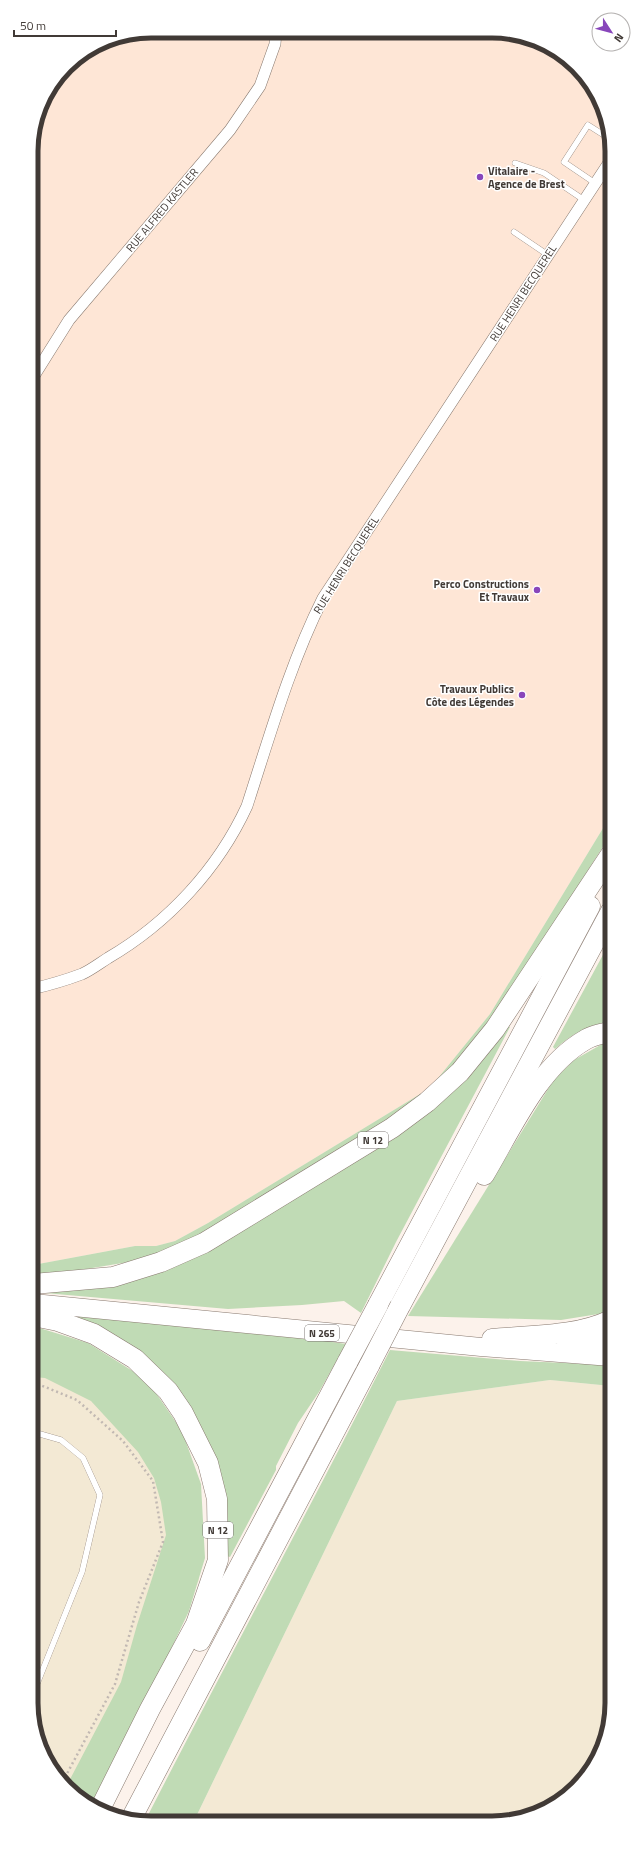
<svg xmlns="http://www.w3.org/2000/svg" width="643" height="1854" font-family="'Titillium Web',sans-serif">
	<style>
		.built { fill: #fee6d6 }
		.industrial { fill: #f3e9d4 }
		.green { fill: #c0dbb5 }
		.lines { fill: none; stroke-linecap: round; stroke-linejoin: round }
		.lane-casing { stroke: #88796f; stroke-width: 6 }
		.street-casing { stroke: #88796f; stroke-width: 12 }
		.primary-casing { stroke: #88796f; stroke-width: 19 }
		.highway-casing { stroke: #88796f; stroke-width: 21 }
		.path { stroke: #c1b8b2; stroke-width: 2.5; stroke-dasharray: 2 3; stroke-linecap: butt }
		.lane { stroke: #fff; stroke-width: 5.5 }
		.street { stroke: #fff; stroke-width: 11 }
		.primary { stroke: #fff; stroke-width: 18 }
		.highway { stroke: #fff; stroke-width: 20 }
		.highway-bridge-casing { stroke: #88796f; stroke-width: 21; stroke-linecap: butt }
		.highway-bridge { stroke: #fff; stroke-width: 20 }
		.poi-dot { fill: #8846bb; stroke: #fff; stroke-width: 1.5 }
		.labels { text-anchor: middle; stroke-width: 3; stroke-linejoin: round; paint-order: stroke }
		.shield { fill: #fff; stroke: #7a7572; stroke-width: 1 }
		.shield-label { font-size: 10px; font-weight: bold; fill: #413a36 }
		.poi-label { font-size: 11px; font-weight: bold; fill: #413a36; stroke: #fff; text-anchor: end }
		.street-label { font-size: 11px; fill: #413a36; stroke: #fff }
		.rim { fill: none; stroke: #413a36; stroke-width: 5 }
	</style>
	<rect width="100%" height="100%" fill="#fcf2eb"/>
	<polygon class="built" points="151,31 515,33 552,47 577,66 599,98 610,128 611,815 490,1014 430,1088 208,1223 175,1241 156,1246 135,1246 33,1265 31,143 43,98 72,61 106,40"/>
	<g class="industrial">
		<polygon points="33,1333 72,1341 194,1481 199,1580 87,1803 66,1788 47,1763 33,1726"/>
		<polygon points="550,1380 611,1386 612,1710 603,1748 582,1782 552,1807 515,1821 194,1821 397,1401"/>
	</g>
	<g class="green">
		<polygon points="611,815 611,834 562,911 485,1029 425,1098 165,1256 56,1274 33,1273 33,1265 135,1246 156,1246 175,1241 208,1223 430,1088 490,1014"/>
		<path d="M611 940V1022C590 1024 570 1035 555 1049L553 1047Z"/>
		<polygon points="504,1024 510,1027 396,1242 361,1313 344,1301 302,1305 228,1309 33,1292 84,1286 320,1181"/>
		<polygon points="604,1043 611,1043 611,1312 561,1320 408,1316 553,1081 574,1060"/>
		<polygon points="33,1314 74,1314 154,1324 264,1332 346,1344 319,1392 298,1423 276,1466 276,1470 230,1557 224,1555 224,1526 159,1372"/>
		<polygon points="33,1326 88,1343 147,1380 182,1431 201,1484 205,1558 189,1611 163,1666 91,1806 66,1787 121,1682 137,1625 166,1535 161,1502 154,1478 138,1452 91,1401 45,1378 33,1377"/>
		<path d="M390 1350 520 1361 611 1365V1386L550 1380 397 1401 194 1821H145C226 1663 310 1508 390 1350Z"/>
	</g>
	<g class="lines">
		<defs>
			<g id="lane">
				<polyline points="515,163 544,173 584,200"/>
				<polyline points="595,183 564,162 588,125 610,139"/>
				<polyline points="514,232 548,255"/>
				<polyline points="33,1432 61,1440 83,1458 100,1495 82,1572 33,1694"/>
			</g>
			<g id="street">
				<polyline points="32,379 69,320 230,130 260,86 275,44 276,32"/>
				<path d="M32 989C49 985 66 980 82 974 91 970 100 963 108 958 168 923 218 869 247 806 270 735 290 664 323 598L610 161"/>
			</g>
			<g id="primary">
				<polyline points="33,1303 481,1347 611,1357"/>
				<polyline points="566,1343 611,1343"/>
			</g>
			<g id="highway">
				<path d="M484 1175C511 1130 538 1067 585 1040 592 1035 603 1034 611 1031"/>
				<polyline points="33,1284 113,1277 161,1262 204,1243 392,1128 427,1102 460,1072 495,1029 611,854"/>
				<polyline points="378,1305 590,906"/>
				<polyline points="400,1306 611,911"/>
				<polyline points="33,1316 58,1321 94,1334 135,1359 168,1391 183,1413 208,1463 217,1499 218,1560 196,1624 150,1709 99,1811"/>
				<path d="M492 1339C531 1335 575 1337 611 1320"/>
				<polyline points="200,1641 348,1361"/>
				<polyline points="130,1821 370,1364"/>
			</g>
		</defs>
		<use href="#lane" class="lane-casing"/>
		<use href="#street" class="street-casing"/>
		<use href="#primary" class="primary-casing"/>
		<use href="#highway" class="highway-casing"/>
		<polyline class="path" points="33,1382 77,1400 123,1441 153,1481 163,1542 139,1602 115,1684 62,1783"/>
		<use href="#lane" class="lane"/>
		<use href="#street" class="street"/>
		<use href="#primary" class="primary"/>
		<use href="#highway" class="highway"/>
		<defs>
			<g id="highway-bridge">
				<polyline points="348,1361 378,1305"/>
				<polyline points="370,1364 400,1306"/>
			</g>
		</defs>
		<use href="#highway-bridge" class="highway-bridge-casing"/>
		<use href="#highway-bridge" class="highway-bridge"/>
	</g>
	<g class="poi-dot">
		<circle cx="480" cy="177" r="4"/>
		<circle cx="537" cy="590" r="4"/>
		<circle cx="522" cy="695" r="4"/>
	</g>
	<g class="labels">
		<g class="shield">
			<rect x="358" y="1132" width="30" height="16" rx="3"/>
			<rect x="305" y="1325" width="34" height="16" rx="3"/>
			<rect x="203" y="1522" width="30" height="16" rx="3"/>
		</g>
		<g class="shield-label">
			<text x="373" y="1144">N 12</text>
			<text x="322" y="1337">N 265</text>
			<text x="218" y="1534">N 12</text>
		</g>
		<g class="poi-label">
			<text x="488" y="175" text-anchor="start">Vitalaire -<tspan x="488" dy="13">Agence de Brest</tspan></text>
			<text x="529" y="588">Perco Constructions<tspan x="529" dy="13">Et Travaux</tspan></text>
			<text x="514" y="693">Travaux Publics<tspan x="514" dy="13">Côte des Légendes</tspan></text>
		</g>
		<g class="street-label">
			<text transform="translate(162 210) rotate(-50)" y="4">RUE ALFRED KASTLER</text>
			<text transform="translate(523 293) rotate(-57)" y="4">RUE HENRI BECQUEREL</text>
			<text transform="translate(346 565) rotate(-58)" y="4">RUE HENRI BECQUEREL</text>
		</g>
	</g>
	<path d="M0 0H643V1854H0ZM151 38H492A113 113 0 0 1 605 151V1703A113 113 0 0 1 492 1816H151A113 113 0 0 1 38 1703V151A113 113 0 0 1 151 38Z" fill="#fff" fill-rule="evenodd"/>
	<path class="rim" d="M151 38H492A113 113 0 0 1 605 151V1703A113 113 0 0 1 492 1816H151A113 113 0 0 1 38 1703V151A113 113 0 0 1 151 38Z"/>
	<g transform="translate(611 32) rotate(126)"><circle r="19" fill="#ffffff" stroke="#b3b0af"/>
	<path d="M0-3L7 15L0 10L-7 15Z" fill="#8846bb"/>
	<text y="-6" font-size="11" font-weight="bold" text-anchor="middle" fill="#413a36">N</text>
	</g>
	<path d="M14 30v6h102v-6" fill="none" stroke="#413a36" stroke-width="2"/>
	<text x="20" y="30" font-size="12" fill="#413a36" stroke="#ffffff" stroke-width="3" paint-order="stroke">50 m</text>
</svg>
